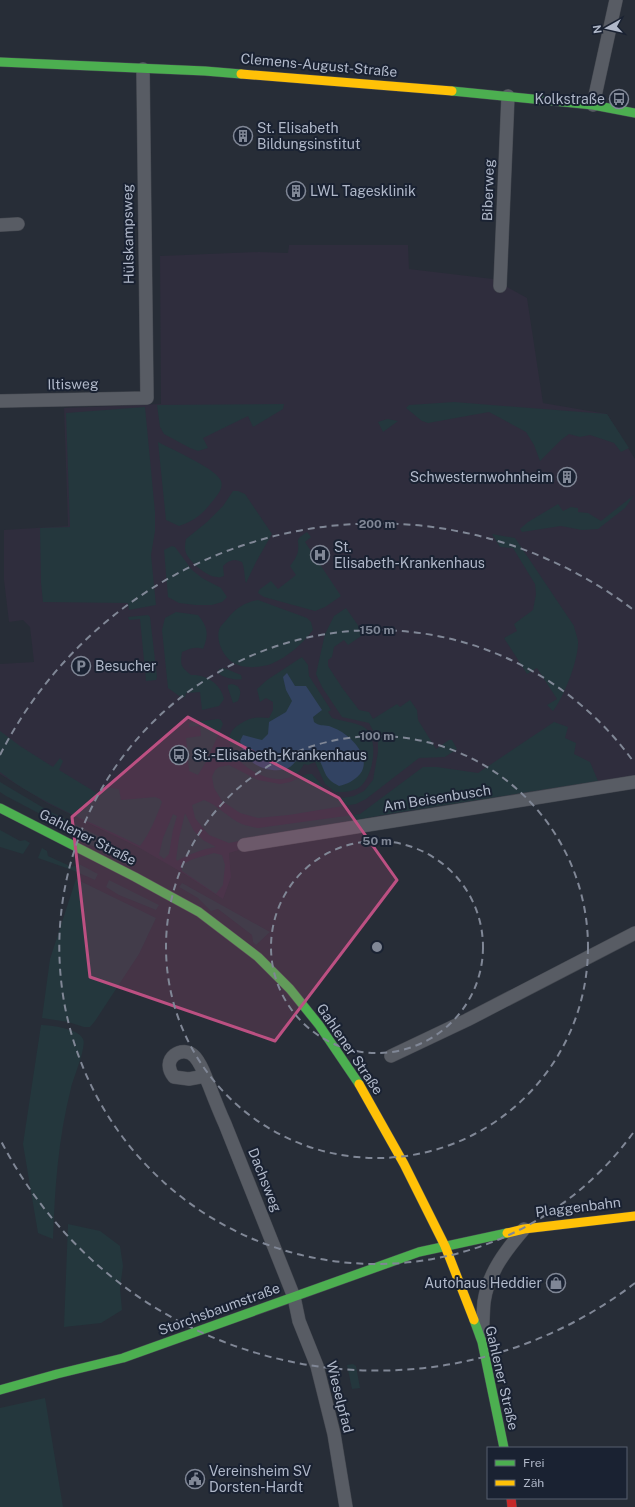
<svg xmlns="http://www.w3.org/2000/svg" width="635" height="1507" font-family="'Public Sans',sans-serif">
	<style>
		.medical { fill: #2f2d3d }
		.green { fill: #24373d }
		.water { fill: #324362 }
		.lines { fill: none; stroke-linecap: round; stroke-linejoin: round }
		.street-casing { stroke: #444850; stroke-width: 14 }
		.fast-casing { stroke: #444850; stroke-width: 10 }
		.slow-casing { stroke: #444850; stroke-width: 10 }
		.jam-casing { stroke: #444850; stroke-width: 10 }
		.street { stroke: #585c64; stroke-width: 13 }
		.fast { stroke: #4caf50; stroke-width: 9 }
		.slow { stroke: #ffc107; stroke-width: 9 }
		.jam { stroke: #c62828; stroke-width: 9 }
		.marked { fill: #bc5082; fill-opacity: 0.2; stroke: #bc5082; stroke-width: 3; stroke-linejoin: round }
		.ring { fill: none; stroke: #808796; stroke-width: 2; stroke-dasharray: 7 5 }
		.labels { text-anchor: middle; stroke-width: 4; stroke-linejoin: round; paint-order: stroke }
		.street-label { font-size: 14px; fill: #b0b8c9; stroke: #1a2232 }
		.poi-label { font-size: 14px; fill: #b0b8c9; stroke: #1a2232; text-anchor: start }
		.centre { fill: #808796; stroke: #1a2232; stroke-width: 2 }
		.ring-label { font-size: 12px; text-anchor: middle; font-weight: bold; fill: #808796; stroke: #1a2232; stroke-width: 4; stroke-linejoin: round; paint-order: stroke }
	</style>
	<rect width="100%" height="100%" fill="#272d37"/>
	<polygon class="medical" points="289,245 408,245 409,269 493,279 527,298 543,403 607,414 635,459 635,779 281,837 229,853 231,877 223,899 183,873 138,847 47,803 0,774 0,664 34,662 30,627 23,620 9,622 4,580 4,530 68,526 64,408 161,404 160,256 259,252 288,253"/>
	<g class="green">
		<polygon points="454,402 607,414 629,448 621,452 614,443 590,435 580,437 569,434 561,440 540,461 534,445 526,432 489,412 428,423 422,421 406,408 409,405"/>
		<polygon points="284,404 283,409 253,427 248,416 203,438 208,448 198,451 190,448 164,434 160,427 157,405"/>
		<polygon points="145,407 155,512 155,531 151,555 156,605 129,610 128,603 43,602 41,583 40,528 70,527 66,413"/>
		<polygon points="387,419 398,421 383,432 378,422"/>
		<path d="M158 442C171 449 217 469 221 481 224 489 216 497 211 503 203 514 192 522 179 526L166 520Z"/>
		<path d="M233 491H238L245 494 272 534 256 562 246 583C244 576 245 569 242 562 234 558 229 560 223 566L224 576C221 577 219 578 217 577 208 577 191 563 187 555 184 550 185 544 186 539L207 522 223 506Z"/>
		<polygon points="634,495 625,508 598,529 582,530 561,526 522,532 520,529 528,522 558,504 563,511 571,507 578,508 578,512 588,513 601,521"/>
		<path d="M307 532 311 537 305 542 341 596 325 607 315 611 264 597 258 593 259 590 271 581 278 589 296 575 290 566C293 562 297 557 298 551 300 539 293 541 307 532Z"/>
		<path d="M492 534 515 538 574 626C575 631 577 636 578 641 579 659 564 697 553 711L547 705 557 699 537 668 527 674 504 638 517 631 514 624 533 610 536 594 535 584 513 548 500 547Z"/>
		<polygon points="172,546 175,547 192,570 202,578 221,588 227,597 222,602 212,605 196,605 179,603 168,597 164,550"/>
		<path d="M258 600 307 618 311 622 313 630C302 644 288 657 271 664 260 668 242 669 232 662 223 656 216 641 219 630 220 626 225 622 228 618 236 608 246 602 258 600Z"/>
		<polygon points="346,608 364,634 348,645 344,640 334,647 332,657 328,660 328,666 343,689 359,710 369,712 373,719 397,704 400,707 410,700 417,710 418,720 436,749 449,740 452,740 457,749 445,757 419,758 366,799 356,804 289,815 258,818 240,813 222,801 214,788 212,777 215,770 219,767 229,765 258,780 280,784 290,782 307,774 312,774 331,796 342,798 354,796 364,791 373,780 378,752 378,740 369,723 342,717 322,687 316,674 325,634 334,616"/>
		<path d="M176 612 198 615C208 627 209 635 203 649 196 646 189 649 182 652 180 665 181 667 191 675 206 674 221 684 224 699L219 706 202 710 200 692 186 693 185 697 182 698 168 688 162 630 165 618Z"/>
		<polygon points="148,615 150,617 157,677 156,680 146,681 140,619 129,620 128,617"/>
		<path d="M302 657 308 665 309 676 331 710 328 712 332 718C341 721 353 722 362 726 380 735 374 773 362 785 356 792 344 792 335 792L325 784 315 762 308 765 304 764C284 806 204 750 237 726 250 717 254 717 269 718L273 710V702L266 698 260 702 257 689 267 680Z"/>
		<path d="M224 668 241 675 242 679C236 681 222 677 218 673L219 669Z"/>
		<path d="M232 684C241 686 242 692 238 701L233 703 228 688V685Z"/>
		<polygon points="218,719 221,720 223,724 207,760 198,775 189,771 186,738 201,736 200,726 189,727 189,723"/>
		<path d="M554 722 568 727 565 738 576 743 574 754 590 762 598 781 389 814 229 843 209 835 202 827 195 818 192 805 204 800C218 805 228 818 242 824 247 826 253 827 258 828L360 814 423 767H437L478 773Z"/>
		<path d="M0 731 20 746 53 767 60 758 63 761 59 770 100 795 107 787 119 789 121 800 155 797 160 799 162 802C156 818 150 833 140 846 95 823 40 804 0 772Z"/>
		<polygon points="0,782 47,810 111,842 107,851 84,843 82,836 6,796 0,792"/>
		<path d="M185 813 194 831 203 840 216 847C202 849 190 854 177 861L176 859 179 838Z"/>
		<polygon points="173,814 177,816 173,830 169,854 164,859 159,855 163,838"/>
		<polygon points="0,830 20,841 25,840 30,843 23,854 0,847"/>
		<polygon points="42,848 47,851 48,856 72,867 79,864 98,874 95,880 72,870 38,858"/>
		<polygon points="214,853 222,855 225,865 223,885 216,894 182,871 181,865 193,859"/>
		<polygon points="76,879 156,918 139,954 95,1021 90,1027 84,1027 68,1022 42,1018 50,959"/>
		<polygon points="109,880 159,905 156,910 119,895 106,887"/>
		<polygon points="182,883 270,932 256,945 253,942 252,935 218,909 211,911 198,898 179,887"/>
		<path d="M41 1025C51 1025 79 1029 83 1039 87 1046 73 1079 71 1088 58 1140 55 1186 53 1239L38 1233 23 1144Z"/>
		<polygon points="68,1224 100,1231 120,1246 123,1266 120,1288 122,1310 101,1323 64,1327"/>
		<polygon points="353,1364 356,1366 360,1388 352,1389 347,1365"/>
		<polygon points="45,1398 63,1507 0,1507 0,1408"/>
	</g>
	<path class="water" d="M287 673 295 686H306L322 710 313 717 314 722C319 726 323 725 329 726 332 727 337 729 340 731 353 738 372 759 360 774 354 781 347 784 339 786 336 784 331 782 329 779 322 772 322 757 312 753 302 749 297 762 290 767 279 774 258 769 250 760 244 754 242 748 240 741L243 735 262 740 268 734 269 722 286 712 292 701 286 690 283 677Z"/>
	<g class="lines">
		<defs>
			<g id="street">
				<polyline points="593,105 616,0"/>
				<polyline points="0,225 18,224"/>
				<polyline points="500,286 508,96"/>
				<polyline points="0,401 147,398 143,69"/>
				<polyline points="244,845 635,782"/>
				<polyline points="391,1056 467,1020 635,933"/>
				<path d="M205 1076 189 1079 174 1077C159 1059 183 1043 195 1057 202 1065 205 1076 209 1085 214 1098 219 1111 225 1124 248 1182 271 1239 294 1297L299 1321 317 1366 334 1434 346 1507"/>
				<path d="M482 1336C483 1325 483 1313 484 1302 488 1273 506 1250 524 1229"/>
			</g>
			<g id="fast">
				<polyline points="0,62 205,71 241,74"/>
				<polyline points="452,91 593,105 635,113"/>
				<polyline points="0,808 135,877 199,912 258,957 290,989 319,1025 359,1084"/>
				<polyline points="474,1320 482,1342 504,1448"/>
				<polyline points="0,1390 57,1374 123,1358 419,1252 507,1233"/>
			</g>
			<g id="slow">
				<polyline points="241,74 452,91"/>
				<polyline points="359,1084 404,1164 445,1246 474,1320"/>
				<polyline points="507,1233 524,1229 635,1216"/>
			</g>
			<polyline id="jam" points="511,1498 512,1507"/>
		</defs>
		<use href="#street" class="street-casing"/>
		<use href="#fast" class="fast-casing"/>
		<use href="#slow" class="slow-casing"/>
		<use href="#jam" class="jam-casing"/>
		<use href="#street" class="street"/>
		<use href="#fast" class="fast"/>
		<use href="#slow" class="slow"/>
		<use href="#jam" class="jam"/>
	</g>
	<path class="marked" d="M188 717 339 798 397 880 275 1041 90 977 72 817Z"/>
	<g class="ring">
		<circle cx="377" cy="947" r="106"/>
		<circle cx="377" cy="947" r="211"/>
		<path d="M633 1133A317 317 0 1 1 633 761"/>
		<path d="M635 1283A423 423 0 0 1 0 1139M0 755A423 423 0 0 1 635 611"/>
	</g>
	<defs>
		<symbol id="bus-ring" viewBox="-11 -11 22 22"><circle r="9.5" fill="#1a2232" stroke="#808796" stroke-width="1.5"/><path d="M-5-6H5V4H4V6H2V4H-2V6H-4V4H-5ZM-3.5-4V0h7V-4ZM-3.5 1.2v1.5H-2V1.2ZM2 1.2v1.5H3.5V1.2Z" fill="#808796"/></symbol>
		<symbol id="building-ring" viewBox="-11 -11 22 22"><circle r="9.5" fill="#1a2232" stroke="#808796" stroke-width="1.5"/><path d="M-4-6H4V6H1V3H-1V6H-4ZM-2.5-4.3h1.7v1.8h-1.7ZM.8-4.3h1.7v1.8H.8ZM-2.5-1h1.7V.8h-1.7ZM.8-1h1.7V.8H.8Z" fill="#808796"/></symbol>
		<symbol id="hospital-ring" viewBox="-11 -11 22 22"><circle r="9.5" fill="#1a2232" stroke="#808796" stroke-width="1.5"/><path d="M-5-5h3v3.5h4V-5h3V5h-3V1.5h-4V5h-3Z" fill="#808796"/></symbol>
		<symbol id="parking-ring" viewBox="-11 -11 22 22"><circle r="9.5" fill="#1a2232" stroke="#808796" stroke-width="1.5"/><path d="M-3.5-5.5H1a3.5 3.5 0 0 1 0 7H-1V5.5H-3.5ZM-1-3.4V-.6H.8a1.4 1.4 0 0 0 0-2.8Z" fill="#808796"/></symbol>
		<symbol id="shop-ring" viewBox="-11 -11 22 22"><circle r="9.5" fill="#1a2232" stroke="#808796" stroke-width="1.5"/><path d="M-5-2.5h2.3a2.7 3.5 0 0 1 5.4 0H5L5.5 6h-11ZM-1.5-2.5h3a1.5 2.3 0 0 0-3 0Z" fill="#808796"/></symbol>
		<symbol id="civic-ring" viewBox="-11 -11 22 22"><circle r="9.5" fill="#1a2232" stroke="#808796" stroke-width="1.5"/><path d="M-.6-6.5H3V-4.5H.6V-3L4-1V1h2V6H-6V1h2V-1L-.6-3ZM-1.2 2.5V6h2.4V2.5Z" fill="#808796"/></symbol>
	</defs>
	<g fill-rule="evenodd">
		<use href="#bus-ring" x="608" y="88" width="22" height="22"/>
		<use href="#building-ring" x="232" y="125" width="22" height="22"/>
		<use href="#building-ring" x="285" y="180" width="22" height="22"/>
		<use href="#building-ring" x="556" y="466" width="22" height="22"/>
		<use href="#hospital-ring" x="309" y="544" width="22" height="22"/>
		<use href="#parking-ring" x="70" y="655" width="22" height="22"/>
		<use href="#bus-ring" x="168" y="744" width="22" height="22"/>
		<use href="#shop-ring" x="545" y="1272" width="22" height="22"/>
		<use href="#civic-ring" x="184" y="1468" width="22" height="22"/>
	</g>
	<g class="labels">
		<g class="street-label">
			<text transform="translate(319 65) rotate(5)" y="5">Clemens-August-Straße</text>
			<text transform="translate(488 190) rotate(-88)" y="5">Biberweg</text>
			<text transform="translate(128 234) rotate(-91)" y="5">Hülskampsweg</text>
			<text transform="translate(73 384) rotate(-1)" y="5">Iltisweg</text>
			<text transform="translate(437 798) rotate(-9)" y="5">Am Beisenbusch</text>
			<text transform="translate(88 837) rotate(27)" y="5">Gahlener Straße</text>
			<text transform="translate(350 1049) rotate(56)" y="5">Gahlener Straße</text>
			<text transform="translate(265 1180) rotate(68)" y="5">Dachsweg</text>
			<text transform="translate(578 1207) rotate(-7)" y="5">Plaggenbahn</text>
			<text transform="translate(219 1309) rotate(-20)" y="5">Storchsbaumstraße</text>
			<text transform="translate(502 1378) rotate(77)" y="5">Gahlener Straße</text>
			<text transform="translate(340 1397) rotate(76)" y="5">Wieselpfad</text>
		</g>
		<g class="poi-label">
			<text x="605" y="104" text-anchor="end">Kolkstraße</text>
			<text x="257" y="133">St. Elisabeth<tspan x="257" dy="16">Bildungsinstitut</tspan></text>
			<text x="310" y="196">LWL Tagesklinik</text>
			<text x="553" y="482" text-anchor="end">Schwesternwohnheim</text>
			<text x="334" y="552">St.<tspan x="334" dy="16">Elisabeth-Krankenhaus</tspan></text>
			<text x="95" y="671">Besucher</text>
			<text x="193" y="760">St.-Elisabeth-Krankenhaus</text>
			<text x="542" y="1288" text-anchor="end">Autohaus Heddier</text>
			<text x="209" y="1476">Vereinsheim SV<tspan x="209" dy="16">Dorsten-Hardt</tspan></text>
		</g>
	</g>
	<circle cx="377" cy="947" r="6" class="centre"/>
	<g class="ring-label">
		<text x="377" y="528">200 m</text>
		<text x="377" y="634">150 m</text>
		<text x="377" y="740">100 m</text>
		<text x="377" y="845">50 m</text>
	</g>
	<rect x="487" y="1447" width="140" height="52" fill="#1a2232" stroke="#565e6e"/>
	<rect x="495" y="1460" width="20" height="6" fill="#4caf50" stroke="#565e6e"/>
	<text x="523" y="1467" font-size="12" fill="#b0b8c9">Frei</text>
	<rect x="495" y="1480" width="20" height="6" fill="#ffc107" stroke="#565e6e"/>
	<text x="523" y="1487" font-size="12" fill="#b0b8c9">Zäh</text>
	<g transform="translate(607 28) rotate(262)" stroke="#1a2232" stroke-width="3" paint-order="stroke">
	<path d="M0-3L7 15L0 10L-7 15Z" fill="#b0b8c9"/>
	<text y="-6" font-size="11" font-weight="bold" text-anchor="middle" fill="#b0b8c9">N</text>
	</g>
</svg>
